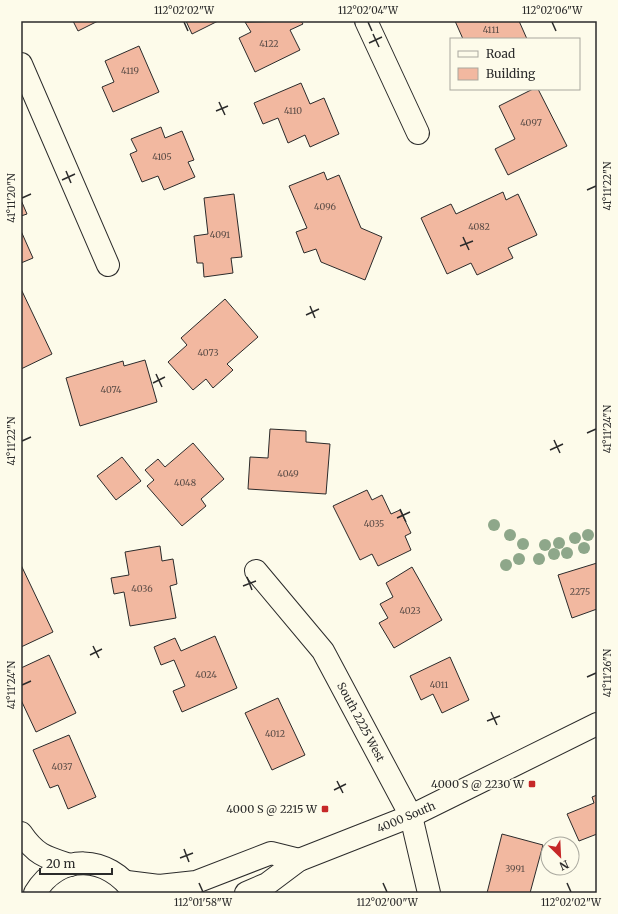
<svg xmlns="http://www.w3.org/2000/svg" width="618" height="914" font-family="Merriweather,serif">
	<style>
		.building { fill: #f2b8a0; stroke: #2b2b2b }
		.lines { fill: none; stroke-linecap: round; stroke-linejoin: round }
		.street-casing { stroke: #2b2b2b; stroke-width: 24 }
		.secondary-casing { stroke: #2b2b2b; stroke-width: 24 }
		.street { stroke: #fdfbea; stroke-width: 22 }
		.secondary { stroke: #fdfbea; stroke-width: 22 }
		.tree { fill: #8ea78a }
		.ticks { fill: none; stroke: #2b2b2b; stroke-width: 1.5 }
		.poi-dot { fill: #c62828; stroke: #fdfbea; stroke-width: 1.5 }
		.labels { text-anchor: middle; stroke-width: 3; stroke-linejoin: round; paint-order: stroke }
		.number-label { font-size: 9px; fill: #5d4e48 }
		.street-label { font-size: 11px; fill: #2b2b2b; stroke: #fdfbea }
		.poi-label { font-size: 11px; fill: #2b2b2b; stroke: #fdfbea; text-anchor: end }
		.neatline { fill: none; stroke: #2b2b2b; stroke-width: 1.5 }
		.ticks-label { font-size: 10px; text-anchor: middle; fill: #2b2b2b }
	</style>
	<rect width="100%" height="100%" fill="#fdfbea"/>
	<g class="building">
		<polygon points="73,21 98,21 78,31"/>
		<polygon points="186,21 218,21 192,34"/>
		<polygon points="301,21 303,24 290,30 300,50 255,72 239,38 251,32 245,22"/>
		<polygon points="455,21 519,21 527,39 463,39"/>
		<polygon points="139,46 159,92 113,112 102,87 114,82 105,61"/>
		<polygon points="301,83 310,104 324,98 339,134 310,147 305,135 288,143 278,118 263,124 254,103"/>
		<polygon points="533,89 538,89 567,146 508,175 495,149 515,139 499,106"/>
		<polygon points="161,127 165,138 182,131 194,160 188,162 195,177 164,190 158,176 142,182 130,154 137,151 131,139"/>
		<polygon points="324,172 327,180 339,175 361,228 382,237 365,280 321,262 316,249 304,253 296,232 307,228 289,186"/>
		<polygon points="503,192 506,200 518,194 537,235 508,248 513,258 477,275 471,263 447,274 421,218 451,204 456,214"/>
		<polygon points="234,194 242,257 231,258 233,273 204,277 203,263 197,263 194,236 208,234 204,198"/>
		<polygon points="21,200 27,214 21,216"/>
		<polygon points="21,231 33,258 21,263"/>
		<polygon points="21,289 52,354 21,369"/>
		<polygon points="225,299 258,337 227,364 233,370 213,388 206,379 193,390 168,362 187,345 181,338"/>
		<polygon points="145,360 157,402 80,426 66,378 123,361 124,366"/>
		<polygon points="270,429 306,431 306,442 330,444 326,494 248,489 250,457 268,458"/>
		<polygon points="193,443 224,479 201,499 206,506 182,526 147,486 154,480 145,470 158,459 165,467"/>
		<polygon points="122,457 141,481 116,500 97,476"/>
		<polygon points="367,490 372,500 382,495 391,514 400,510 411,533 405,536 411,550 378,566 372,554 360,560 333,506"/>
		<polygon points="160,546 162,561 173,559 177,584 170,586 176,618 130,626 124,592 114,594 111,578 129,575 125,552"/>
		<polygon points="597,563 597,609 572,618 558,575"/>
		<polygon points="21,565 53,632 21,647"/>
		<polygon points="412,567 442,620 394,648 379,623 388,618 380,604 393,597 386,583"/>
		<polygon points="215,636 237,688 182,712 173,691 185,686 174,660 161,665 154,647 175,638 181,651"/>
		<polygon points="49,655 76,713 36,732 21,700 21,668"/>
		<polygon points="450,657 469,700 442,713 433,694 421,700 410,676"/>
		<polygon points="278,698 305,755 272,770 245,713"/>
		<polygon points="69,735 96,797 68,809 58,785 50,788 33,750"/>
		<polygon points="597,795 597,834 579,841 567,814 594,803 592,797"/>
		<polygon points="502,834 543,845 530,893 487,893"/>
	</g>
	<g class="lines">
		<defs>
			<g id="street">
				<polyline points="366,21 418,133"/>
				<polyline points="21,64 108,265"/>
				<polyline points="256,571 323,651 411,816 429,893"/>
			</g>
			<g id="secondary">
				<path d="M21 833C36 855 45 857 70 865"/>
				<polyline points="127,882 159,886 196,882 271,853 299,860"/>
				<path d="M35 893C60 852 108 855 134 893"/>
				<polyline points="246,893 267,884 299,860 411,816 597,724"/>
			</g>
		</defs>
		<use href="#street" class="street-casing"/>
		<use href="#secondary" class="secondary-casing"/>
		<use href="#street" class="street"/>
		<use href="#secondary" class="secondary"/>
	</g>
	<g class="tree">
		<circle cx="494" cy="525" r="6"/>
		<circle cx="510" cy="535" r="6"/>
		<circle cx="588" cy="535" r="6"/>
		<circle cx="575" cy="538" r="6"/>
		<circle cx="559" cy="543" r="6"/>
		<circle cx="523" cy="544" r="6"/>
		<circle cx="545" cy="545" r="6"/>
		<circle cx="584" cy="548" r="6"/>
		<circle cx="567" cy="553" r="6"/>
		<circle cx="554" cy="554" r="6"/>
		<circle cx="519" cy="559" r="6"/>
		<circle cx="539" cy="559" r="6"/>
		<circle cx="506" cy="565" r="6"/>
	</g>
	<path class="ticks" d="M184 22 188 31M368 22 372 31M552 22 556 31M373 34 379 47M369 43 382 37M219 102 225 115M216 111 228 106M66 171 71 183M62 180 75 174M587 190 596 186M22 198 31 194M463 237 469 250M460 246 473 241M310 306 315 318M306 315 319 309M156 374 162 387M153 383 165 377M587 433 596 429M554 440 560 453M22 441 31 437M550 450 563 444M400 509 406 522M397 518 410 512M247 577 252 590M243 586 256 581M93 646 99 658M90 655 102 649M587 677 596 673M22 685 31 681M491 712 497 725M487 721 500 716M337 781 343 793M334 790 346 784M184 849 189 862M180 858 193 853M199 883 203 892M383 883 387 892M567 883 571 892"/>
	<g class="poi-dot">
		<rect x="528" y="780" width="8" height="8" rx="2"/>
		<rect x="321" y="805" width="8" height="8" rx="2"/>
	</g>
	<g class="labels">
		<g class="number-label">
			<text x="491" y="33">4111</text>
			<text x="269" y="47">4122</text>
			<text x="130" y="74">4119</text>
			<text x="293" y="114">4110</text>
			<text x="531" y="126">4097</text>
			<text x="162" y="160">4105</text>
			<text x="325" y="210">4096</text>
			<text x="479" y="230">4082</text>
			<text x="220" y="238">4091</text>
			<text x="208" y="356">4073</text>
			<text x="111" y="393">4074</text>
			<text x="288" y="477">4049</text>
			<text x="185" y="486">4048</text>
			<text x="374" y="527">4035</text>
			<text x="142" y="592">4036</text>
			<text x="580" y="595">2275</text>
			<text x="410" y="614">4023</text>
			<text x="206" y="678">4024</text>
			<text x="439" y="688">4011</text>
			<text x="275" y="737">4012</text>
			<text x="62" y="770">4037</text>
			<text x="515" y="872">3991</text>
		</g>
		<g class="street-label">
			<text transform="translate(361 722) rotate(62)" y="4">South 2225 West</text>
			<text transform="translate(406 817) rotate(-23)" y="4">4000 South</text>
		</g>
		<g class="poi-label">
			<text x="524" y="788">4000 S @ 2230 W</text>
			<text x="317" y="813">4000 S @ 2215 W</text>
		</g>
	</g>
	<rect width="618" height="914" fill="none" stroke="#fdfbea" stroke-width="44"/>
	<rect x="450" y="38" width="130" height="52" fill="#fdfbea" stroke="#a9a89e"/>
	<rect x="458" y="51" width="20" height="6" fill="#fdfbea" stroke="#a9a89e"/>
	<text x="486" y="58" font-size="12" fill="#2b2b2b">Road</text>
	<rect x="458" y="68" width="20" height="12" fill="#f2b8a0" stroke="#a9a89e"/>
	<text x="486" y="78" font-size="12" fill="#2b2b2b">Building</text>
	<g transform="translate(560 856) rotate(156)"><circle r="19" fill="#fdfbea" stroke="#a9a89e"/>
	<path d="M0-3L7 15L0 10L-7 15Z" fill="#c62828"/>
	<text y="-6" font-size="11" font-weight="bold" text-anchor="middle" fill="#2b2b2b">N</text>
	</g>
	<path d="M40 868v6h72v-6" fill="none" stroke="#2b2b2b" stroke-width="2"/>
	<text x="46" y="868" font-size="12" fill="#2b2b2b" stroke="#fdfbea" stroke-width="3" paint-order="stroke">20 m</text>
	<rect x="22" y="22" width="574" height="870" class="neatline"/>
	<g class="ticks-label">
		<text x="184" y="14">112°02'02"W</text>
		<text x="368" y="14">112°02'04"W</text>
		<text x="552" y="14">112°02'06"W</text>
		<text transform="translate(607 186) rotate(-90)" y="4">41°11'22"N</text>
		<text transform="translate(11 198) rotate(-90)" y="4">41°11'20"N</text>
		<text transform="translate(607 429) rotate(-90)" y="4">41°11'24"N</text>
		<text transform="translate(11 441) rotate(-90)" y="4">41°11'22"N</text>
		<text transform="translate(607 673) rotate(-90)" y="4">41°11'26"N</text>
		<text transform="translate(11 685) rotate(-90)" y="4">41°11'24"N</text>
		<text x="203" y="906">112°01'58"W</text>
		<text x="387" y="906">112°02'00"W</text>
		<text x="571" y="906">112°02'02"W</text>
	</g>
</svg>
